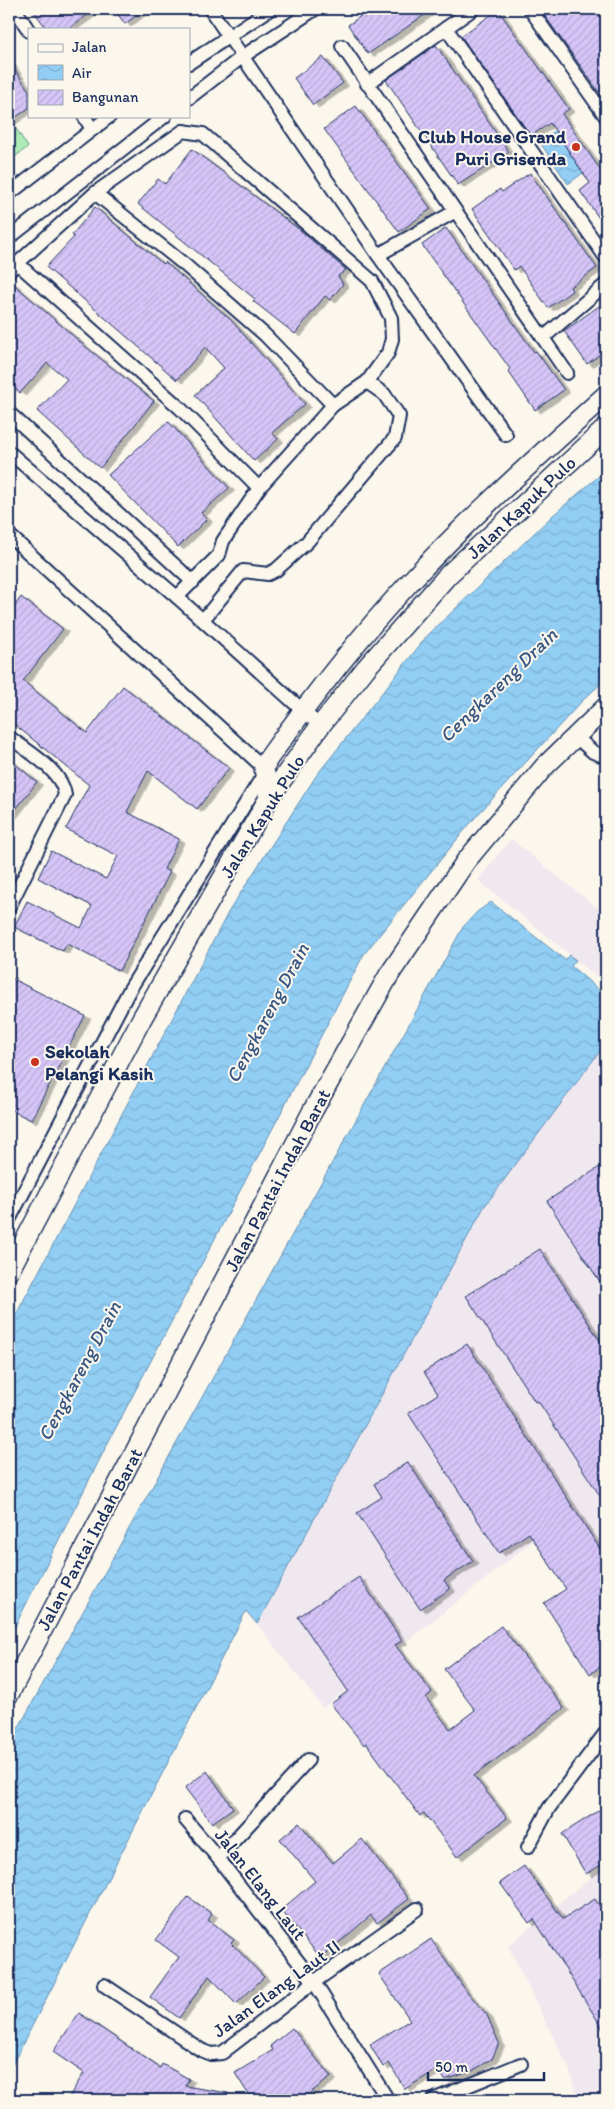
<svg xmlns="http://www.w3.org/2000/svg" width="615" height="2109" font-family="Itim,sans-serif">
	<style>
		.built { fill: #f0e8ef }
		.park { fill: #acecb4; stroke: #648e89 }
		.water { fill: url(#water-waves); stroke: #628eb7 }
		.building { fill: url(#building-hatch); stroke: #1b2f5e; filter: url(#shadow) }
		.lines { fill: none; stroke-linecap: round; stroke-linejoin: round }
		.street-casing { stroke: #1b2f5e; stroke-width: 16 }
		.secondary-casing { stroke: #1b2f5e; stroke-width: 22 }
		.street { stroke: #fbf7ec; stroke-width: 12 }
		.secondary { stroke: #fbf7ec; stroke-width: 19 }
		.poi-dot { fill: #c8321e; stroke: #fbf7ec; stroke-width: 2 }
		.labels { text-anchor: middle; stroke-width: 4; stroke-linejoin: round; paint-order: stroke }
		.poi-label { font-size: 19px; font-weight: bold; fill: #1b2f5e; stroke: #fbf7ec; text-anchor: end }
		.street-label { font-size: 19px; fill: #1b2f5e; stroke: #fbf7ec }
		.water-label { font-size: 20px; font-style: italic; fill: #395783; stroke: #fbf7ec }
	</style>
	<defs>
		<pattern id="water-waves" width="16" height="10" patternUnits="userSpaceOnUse" patternTransform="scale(1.25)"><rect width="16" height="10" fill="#92cef3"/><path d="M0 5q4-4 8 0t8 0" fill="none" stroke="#7db1d3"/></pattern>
		<pattern id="building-hatch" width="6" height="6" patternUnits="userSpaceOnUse" patternTransform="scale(1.25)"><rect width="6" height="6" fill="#d6c5f7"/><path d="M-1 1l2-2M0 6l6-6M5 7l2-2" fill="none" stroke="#b7aad6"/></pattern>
		<filter id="shadow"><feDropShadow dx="5.5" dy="3" stdDeviation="0" flood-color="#0004"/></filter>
	</defs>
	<rect width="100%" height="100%" fill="#fbf7ec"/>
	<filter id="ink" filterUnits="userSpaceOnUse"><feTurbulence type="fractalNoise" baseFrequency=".02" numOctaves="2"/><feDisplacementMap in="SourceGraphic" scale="10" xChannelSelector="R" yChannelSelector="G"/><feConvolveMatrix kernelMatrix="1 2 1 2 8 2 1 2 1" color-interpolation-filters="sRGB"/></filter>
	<g filter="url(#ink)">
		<g class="built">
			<polygon points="511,839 606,915 606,984 478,880"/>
			<polygon points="606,1043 606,1548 565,1575 542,1534 323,1708 257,1624 484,1207"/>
			<polygon points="606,1864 606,2100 579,2100 569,2069 508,1946"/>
		</g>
		<polygon class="park" points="9,118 28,147 9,161"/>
		<g class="water">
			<polygon points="555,131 583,173 568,184 539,141"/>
			<polygon points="606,470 606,679 582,701 472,821 364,954 111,1437 9,1638 9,1328 229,911 316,776 427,636 552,516"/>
			<polygon points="491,902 565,960 569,955 576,960 571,966 606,996 606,1043 484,1207 257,1624 246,1611 9,2071 9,1745 463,927 477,912"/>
		</g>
		<g class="building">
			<polygon points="32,9 96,9 68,29 47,29"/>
			<polygon points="114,9 145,9 125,24"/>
			<polygon points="371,9 433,9 368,54 348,25"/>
			<polygon points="540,9 606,9 606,87 599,92"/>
			<polygon points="498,10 569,109 562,114 606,178 606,228 580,191 590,183 550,123 531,136 461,36"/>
			<polygon points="436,45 509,152 458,185 386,80"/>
			<polygon points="323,57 343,83 313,105 294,78"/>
			<polygon points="9,61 29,91 29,108 9,122"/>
			<polygon points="356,106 431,209 399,232 324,129"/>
			<polygon points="192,149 300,230 346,270 338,276 343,284 330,300 325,296 295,334 253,301 255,299 138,204 158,179 165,184"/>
			<polygon points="530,173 597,268 570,287 572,291 548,308 519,266 514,270 472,209 500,189 502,192"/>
			<polygon points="95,207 163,264 165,262 230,319 305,404 272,433 278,439 254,461 195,395 224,368 205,347 177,380 46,267 74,237 72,235"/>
			<polygon points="446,228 534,352 536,351 564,390 535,410 508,371 510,369 422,245"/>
			<polygon points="9,280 86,347 154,401 100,468 37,411 67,379 47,363 20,393 9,383"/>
			<polygon points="606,301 606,350 587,364 564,331"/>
			<polygon points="168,421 229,488 201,513 207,519 178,547 108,475"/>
			<polygon points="21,597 63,629 23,681 87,733 123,686 229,768 197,809 148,771 127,812 179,839 164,869 170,872 119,971 67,944 63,951 14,927 27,901 81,928 92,906 38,878 51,851 106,879 118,856 66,829 89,785 9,720 9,614"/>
			<polygon points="9,759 37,782 9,818"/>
			<polygon points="9,977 85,1016 31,1120 9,1109"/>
			<polygon points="606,1163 606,1291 547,1201"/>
			<polygon points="540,1249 606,1350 606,1505 538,1401 535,1402 466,1296"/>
			<polygon points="467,1344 606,1558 606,1663 590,1674 544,1603 566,1589 529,1533 499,1553 408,1413 438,1394 424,1372"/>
			<polygon points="408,1462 473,1561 444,1580 450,1589 420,1609 357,1513 382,1497 374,1484"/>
			<polygon points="359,1577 402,1641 395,1645 432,1692 426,1698 450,1729 475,1710 444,1669 501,1626 564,1708 474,1776 507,1818 457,1857 424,1813 420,1816 366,1743 364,1745 331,1704 348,1691 298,1617"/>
			<polygon points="207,1771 233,1808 212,1823 185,1788"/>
			<polygon points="606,1806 606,1862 586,1874 562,1834"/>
			<polygon points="299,1823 333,1863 362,1839 409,1899 377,1923 371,1915 321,1958 281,1910 315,1881 280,1839"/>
			<polygon points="524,1866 563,1919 595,1899 606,1916 606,2034 534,1919 529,1923 500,1883"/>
			<polygon points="188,1897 212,1914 208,1920 234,1940 231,1943 264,1977 236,2004 209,1976 179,2018 150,1997 179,1957 156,1940"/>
			<polygon points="431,1939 464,1988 487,2015 499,2043 492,2059 472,2071 445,2080 438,2069 405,2089 389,2063 383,2067 370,2045 410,2020 379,1974"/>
			<polygon points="79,2013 160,2068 162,2064 189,2079 185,2086 228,2093 228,2100 67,2100 84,2073 53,2052"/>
			<polygon points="292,2028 331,2077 301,2100 252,2100 235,2073 273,2050 270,2046"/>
		</g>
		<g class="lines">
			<defs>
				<g id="street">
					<polyline points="15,9 29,31"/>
					<polyline points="210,9 378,255 506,435"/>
					<polyline points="530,9 606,117"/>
					<polyline points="446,28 606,258"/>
					<polyline points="342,46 567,373"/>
					<polyline points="189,63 270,9"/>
					<polyline points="367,84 473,9"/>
					<polyline points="189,98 242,57 315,9"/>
					<polyline points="84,116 92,129"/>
					<polyline points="95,193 185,265 265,335 333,405"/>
					<polyline points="9,194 110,116"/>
					<polyline points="9,238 165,116"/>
					<polyline points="378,255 454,212"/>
					<polyline points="17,263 180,408 259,488"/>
					<polyline points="9,271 95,193 183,131 203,134 372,281 391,318 392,339 388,353 367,382 333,405 259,488 223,541 219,555 177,597"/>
					<polyline points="543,338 606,284"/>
					<polyline points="9,413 193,582"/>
					<polyline points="9,452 177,597 320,726"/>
					<polyline points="9,535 264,768"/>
					<polyline points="203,620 243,571 268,574 276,570 307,542 395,438 399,416 384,394 367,382"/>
					<polyline points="575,736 593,752 604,756 606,755"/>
					<path d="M9 737C27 751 62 770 65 795L9 907"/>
					<polyline points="9,1220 130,989 264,774"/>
					<polyline points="185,1819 218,1858 314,1982 388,2100"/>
					<polyline points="528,1847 549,1808 606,1732"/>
					<polyline points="218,1858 308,1760"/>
					<polyline points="104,1985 201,2050 211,2054 222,2053 314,1982 417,1909"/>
					<polyline points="433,2100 521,2064"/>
				</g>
				<g id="secondary">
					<path d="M269 798 264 768 268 759C312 697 359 637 411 581 472 515 539 456 606 395"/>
					<polyline points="9,1271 142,1018 269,798 320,726 366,668 448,575 606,428"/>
					<polyline points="9,1694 312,1112 389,975 466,861 486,837 544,767 606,707"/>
				</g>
			</defs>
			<use href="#street" class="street-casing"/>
			<use href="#secondary" class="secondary-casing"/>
			<use href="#street" class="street"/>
			<use href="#secondary" class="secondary"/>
		</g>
	</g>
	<g class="poi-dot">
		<circle cx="576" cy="147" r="5"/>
		<circle cx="35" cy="1062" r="5"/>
	</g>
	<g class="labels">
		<g class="poi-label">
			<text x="566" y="143">Club House Grand<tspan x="566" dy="22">Puri Grisenda</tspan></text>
			<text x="45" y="1058" text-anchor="start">Sekolah<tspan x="45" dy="22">Pelangi Kasih</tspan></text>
		</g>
		<g class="street-label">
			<text transform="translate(521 507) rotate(-43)" y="7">Jalan Kapuk Pulo</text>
			<text transform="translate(262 816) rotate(-58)" y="7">Jalan Kapuk Pulo</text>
			<text transform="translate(277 1180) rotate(-62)" y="7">Jalan Pantai Indah Barat</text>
			<text transform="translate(89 1539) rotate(-62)" y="7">Jalan Pantai Indah Barat</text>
			<text transform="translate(261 1884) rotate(52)" y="7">Jalan Elang Laut</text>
			<text transform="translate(276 1988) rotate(-36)" y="7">Jalan Elang Laut II</text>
		</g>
		<g class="water-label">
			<text transform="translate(498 685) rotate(-44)" y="7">Cengkareng Drain</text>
			<text transform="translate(267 1013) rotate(-62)" y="7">Cengkareng Drain</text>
			<text transform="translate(79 1371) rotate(-62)" y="7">Cengkareng Drain</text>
		</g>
	</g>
	<rect width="615" height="2109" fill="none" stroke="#fbf7ec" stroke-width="30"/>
	<rect x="15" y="15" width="585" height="2079" fill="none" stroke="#1b2f5e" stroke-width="2" filter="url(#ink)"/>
	<rect x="28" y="28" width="162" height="90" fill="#fbf7ec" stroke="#a1a7b3"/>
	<rect x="38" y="44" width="25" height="8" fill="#fbf7ec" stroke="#a1a7b3"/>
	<text x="72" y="52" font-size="15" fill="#1b2f5e">Jalan</text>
	<rect x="38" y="65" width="25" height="15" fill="url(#water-waves)" stroke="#a1a7b3"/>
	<text x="72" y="78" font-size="15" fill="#1b2f5e">Air</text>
	<rect x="38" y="90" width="25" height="15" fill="url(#building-hatch)" stroke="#a1a7b3"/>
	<text x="72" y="102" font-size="15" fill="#1b2f5e">Bangunan</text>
	<path d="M428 2072v8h116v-8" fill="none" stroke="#1b2f5e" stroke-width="2.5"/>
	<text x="435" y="2072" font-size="15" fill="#1b2f5e" stroke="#fbf7ec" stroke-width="4" paint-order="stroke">50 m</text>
</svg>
